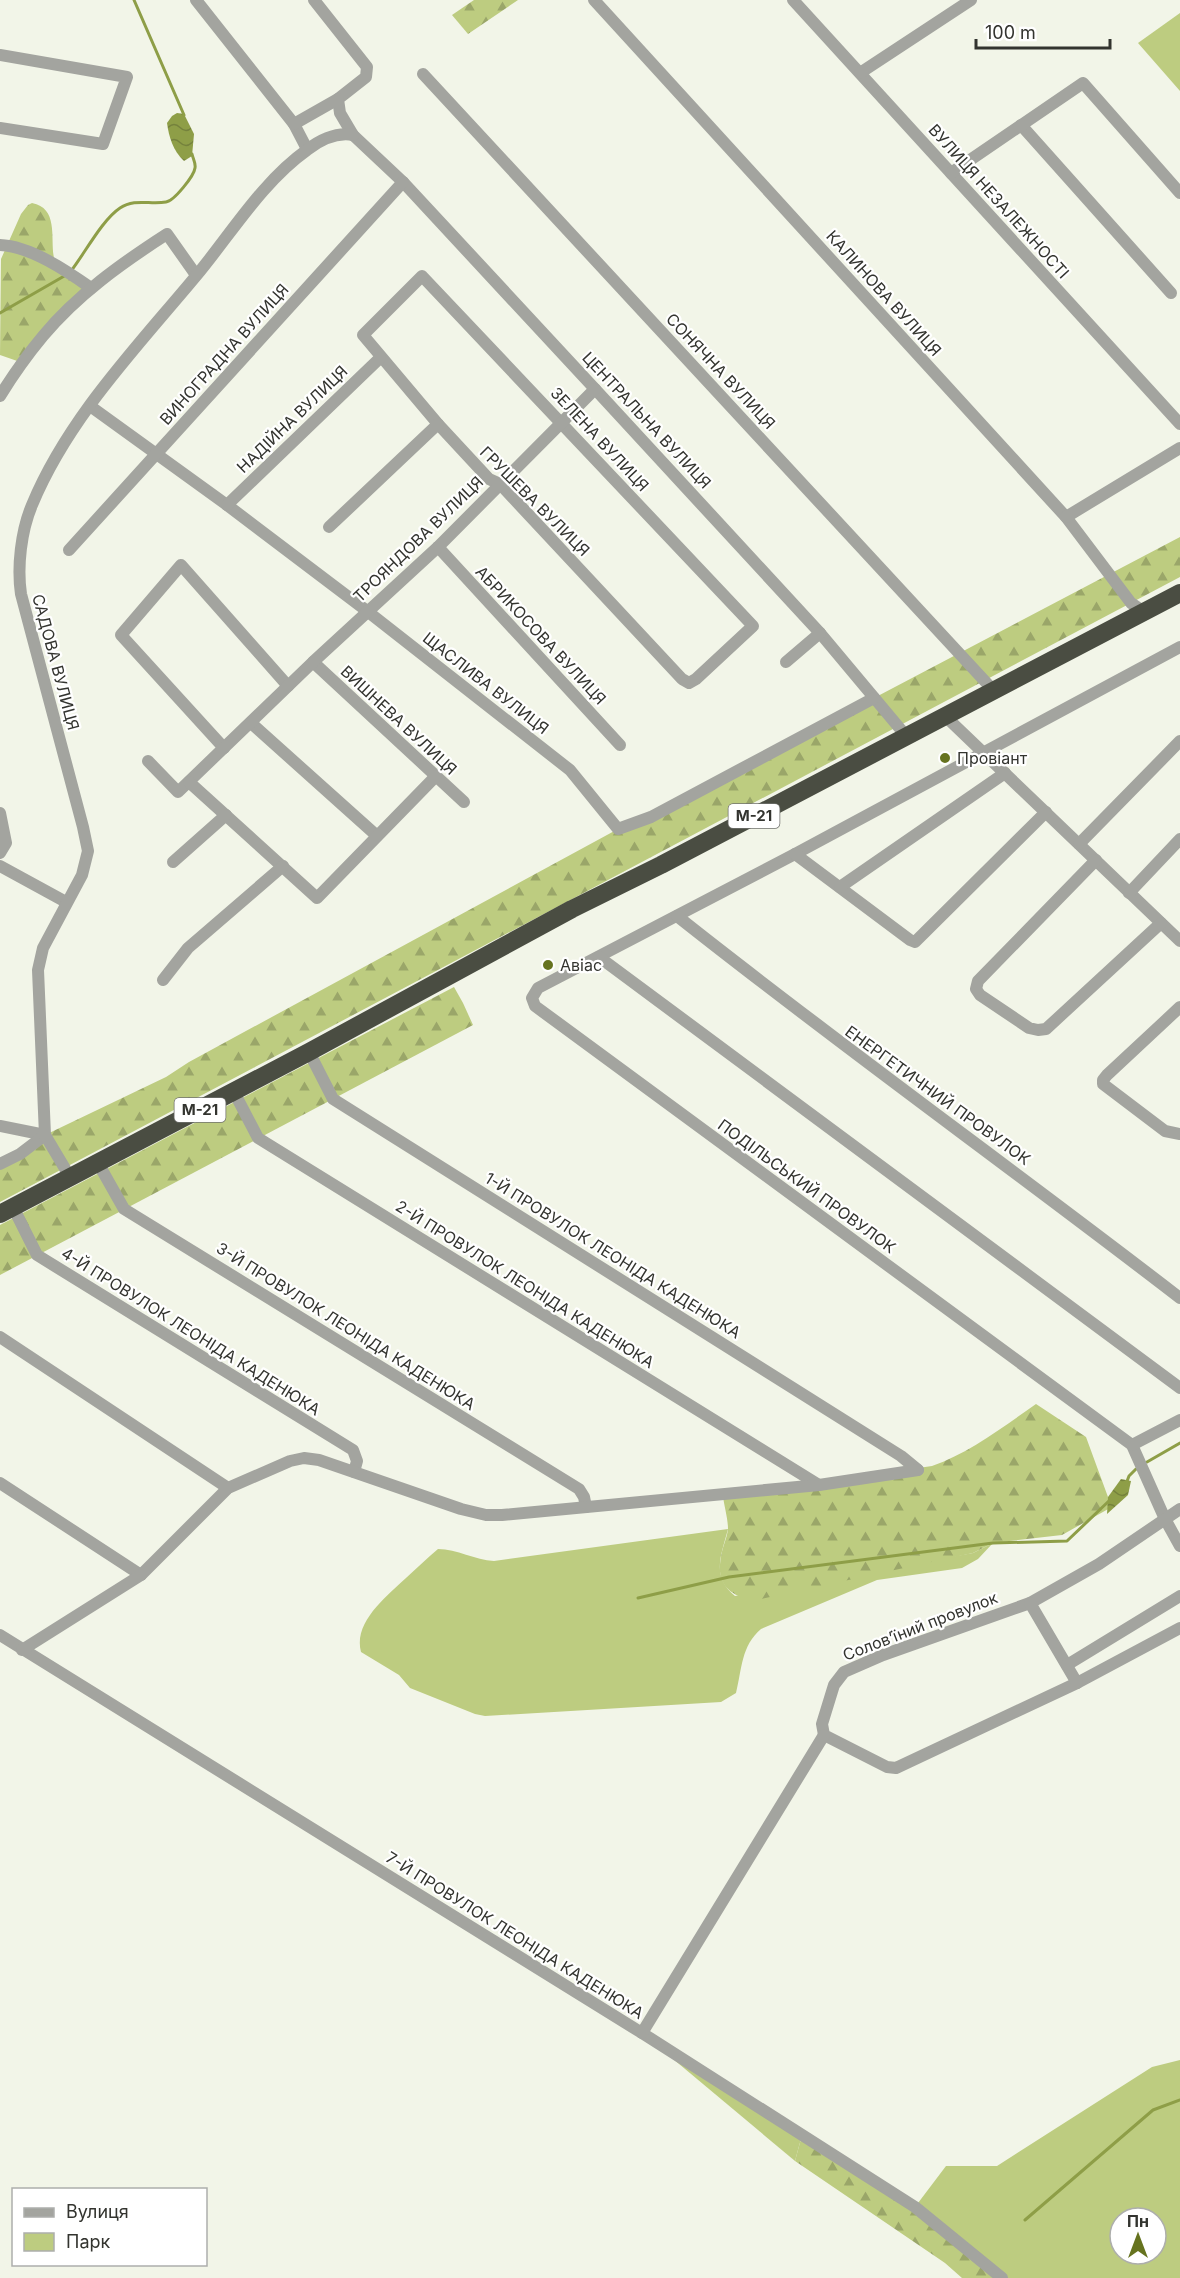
<svg xmlns="http://www.w3.org/2000/svg" width="1180" height="2278" font-family="Inter,sans-serif">
	<style>
		.green { fill: #bdcc80; fill-rule: evenodd }
		.forest { fill: url(#forest-firs) }
		.water { fill: url(#water-waves) }
		.lines { fill: none; stroke-linecap: round; stroke-linejoin: round }
		.stream { stroke: #8e9e47; stroke-width: 3 }
		.minor { stroke: #a3a49f; stroke-width: 12 }
		.highway { stroke: #4a4d42; stroke-width: 18 }
		.poi-dot { fill: #66731f; stroke: #fff; stroke-width: 2 }
		.labels { text-anchor: middle; stroke-width: 4.5; stroke-linejoin: round; paint-order: stroke }
		.shield { fill: #fff; stroke: #70716d; stroke-width: 1.5 }
		.shield-label { font-size: 15px; font-weight: bold; fill: #33342f }
		.street-label { font-size: 16px; fill: #33342f; stroke: #fff }
		.poi-label { font-size: 16px; fill: #33342f; stroke: #fff; text-anchor: start }
	</style>
	<defs>
		<pattern id="forest-firs" width="22" height="20" patternUnits="userSpaceOnUse" patternTransform="scale(1.5)"><rect width="22" height="20" fill="#bdcc80"/><path d="M5 1l3.5 6h-7zM16 11l3.5 6h-7z" fill="#9aa669"/></pattern>
		<pattern id="water-waves" width="16" height="10" patternUnits="userSpaceOnUse" patternTransform="scale(1.5)"><rect width="16" height="10" fill="#8e9e47"/><path d="M0 5q4-4 8 0t8 0" fill="none" stroke="#75823c"/></pattern>
	</defs>
	<rect width="100%" height="100%" fill="#f2f5e8"/>
	<g class="green">
		<polygon points="1180,13 1180,91 1138,43"/>
		<path d="M728 1529C721 1556 711 1576 735 1596L973 1553 993 1543 978 1559 962 1568 877 1580 761 1629C741 1646 742 1669 736 1693L721 1702 485 1716 475 1714 410 1688 399 1675 361 1652C353 1622 387 1596 406 1578 417 1568 427 1558 438 1549 457 1549 475 1560 494 1561Z"/>
		<polygon points="642,2033 802,2135 795,2161"/>
		<path d="M1180 2060V2278H1002L915 2207 946 2166H997L1152 2067ZM1120 2218H1156V2254H1120Z"/>
	</g>
	<g class="forest">
		<polygon points="474,0 518,0 468,34 452,15"/>
		<path d="M32 203C59 208 50 239 54 258L91 288 23 363 0 355 1 259 21 214 28 205Z"/>
		<polygon points="1180,537 1180,577 0,1202 0,1164 45,1135 166,1077 189,1062 618,829 874,698"/>
		<polygon points="454,987 463,1003 473,1025 0,1275 0,1225"/>
		<path d="M1036 1404 1086 1437 1108 1497 1110 1508 1062 1535 993 1543 973 1553 752 1601C728 1594 716 1584 721 1557 722 1548 727 1538 728 1529 728 1518 724 1506 723 1496L932 1466C969 1453 1003 1427 1036 1404Z"/>
		<polygon points="802,2135 915,2207 1002,2278 962,2278 945,2263 795,2161"/>
	</g>
	<g class="water">
		<path d="M177 113 184 114 194 134 192 156 184 161C173 151 169 137 167 123L172 116Z"/>
		<polygon points="1121,1479 1131,1481 1128,1495 1107,1514 1108,1497"/>
	</g>
	<g class="lines">
		<g class="stream">
			<polyline points="134,0 184,115"/>
			<path d="M71 271C85 253 102 220 120 208 135 198 150 205 166 202 174 201 194 176 195 168 196 163 193 159 192 154"/>
			<polyline points="0,313 66,275"/>
			<polyline points="1147,1462 1180,1443"/>
			<polyline points="1126,1484 1129,1476 1136,1469"/>
			<polyline points="638,1598 729,1577 993,1543 1067,1541 1111,1499"/>
			<polyline points="1025,2220 1153,2110 1180,2100"/>
		</g>
		<g class="minor">
			<polyline points="196,0 294,124 307,149"/>
			<polyline points="314,0 367,67 366,77 338,99 340,113 353,135 403,182 595,389 820,633 907,737"/>
			<polyline points="594,0 1066,517 1131,603 1144,612"/>
			<polyline points="793,0 1180,424"/>
			<polyline points="0,55 127,77 103,144 0,128"/>
			<polyline points="860,73 971,0"/>
			<polyline points="423,74 994,691"/>
			<polyline points="294,124 338,99"/>
			<polyline points="1021,125 1171,293"/>
			<polyline points="951,173 1083,83 1180,193"/>
			<path d="M0 245C30 246 67 271 91 288"/>
			<polygon points="422,276 753,626 696,679 689,683 682,679 500,484 489,479 438,424 363,335"/>
			<path d="M0 396C13 375 28 354 43 336 77 295 122 263 167 234L196 275"/>
			<polyline points="90,406 227,505 367,611 570,770 618,829 651,817 874,698"/>
			<polyline points="227,505 380,358"/>
			<polyline points="1066,517 1180,448"/>
			<polyline points="329,527 438,424"/>
			<polyline points="438,547 620,745"/>
			<polyline points="69,550 403,182"/>
			<polyline points="1180,647 795,854 538,988 532,998 535,1006 1132,1445 1165,1519 1180,1546"/>
			<polyline points="313,662 464,802"/>
			<polyline points="786,662 820,633"/>
			<polyline points="945,716 1180,941"/>
			<polyline points="251,723 376,835"/>
			<polyline points="224,748 121,635 181,565 288,686"/>
			<polyline points="148,761 178,792 313,662 438,547 595,389"/>
			<polyline points="189,782 317,898 436,776"/>
			<polyline points="0,813 6,843 0,853"/>
			<polyline points="1079,844 1180,741"/>
			<polyline points="795,854 910,940 915,942 1046,812"/>
			<polyline points="1096,860 978,981 976,989 980,995 1029,1028 1038,1030 1046,1029 1161,923"/>
			<polyline points="173,862 226,815"/>
			<polyline points="0,866 66,902"/>
			<polyline points="840,887 1005,773"/>
			<polyline points="1129,893 1180,839"/>
			<path d="M677 916C842 1047 1013 1169 1180 1298"/>
			<polyline points="599,957 1180,1388"/>
			<polyline points="163,980 188,948 283,866"/>
			<polyline points="1180,1007 1107,1075 1103,1080 1103,1084 1165,1131 1180,1134"/>
			<polyline points="309,1052 333,1099 901,1456 918,1470"/>
			<polyline points="234,1092 258,1138 819,1485"/>
			<polyline points="0,1126 45,1135"/>
			<polyline points="98,1163 124,1209 579,1489 584,1497 586,1507"/>
			<polyline points="0,1164 20,1154 45,1135"/>
			<path d="M70 1177 45 1135 38 970 43 948 82 875 88 851 83 827 21 594C17 567 21 531 32 505 68 418 137 347 196 276 231 234 262 182 307 150 320 140 336 132 353 135"/>
			<polyline points="13,1207 37,1255 353,1450 357,1461 354,1472"/>
			<polyline points="0,1337 228,1488"/>
			<polyline points="1132,1445 1180,1420"/>
			<polyline points="0,1483 141,1575"/>
			<polyline points="1180,1509 1099,1564 1030,1603 883,1655 844,1672 834,1685 822,1724 824,1735 887,1767 896,1768 1077,1683 1180,1628"/>
			<polyline points="1030,1603 1077,1683"/>
			<polyline points="0,1635 642,2033 915,2207 1002,2278"/>
			<polyline points="22,1650 141,1575 228,1488 290,1461 304,1458 319,1460 461,1509 486,1515 502,1515 819,1485 918,1470"/>
			<polyline points="1067,1665 1180,1596"/>
			<polyline points="642,2033 824,1735"/>
		</g>
		<polyline class="highway" points="0,1214 309,1052 572,909 661,865 1180,593"/>
	</g>
	<g class="poi-dot">
		<circle cx="945" cy="758" r="6"/>
		<circle cx="548" cy="965" r="6"/>
	</g>
	<g class="labels">
		<g class="shield">
			<rect x="728.5" y="804" width="51" height="24" rx="4.5"/>
			<rect x="174.5" y="1098" width="51" height="24" rx="4.5"/>
		</g>
		<g class="shield-label">
			<text x="754" y="821">М-21</text>
			<text x="200" y="1115">М-21</text>
		</g>
		<g class="street-label">
			<text transform="translate(999 201) rotate(48)" y="6">ВУЛИЦЯ НЕЗАЛЕЖНОСТІ</text>
			<text transform="translate(884 293) rotate(48)" y="6">КАЛИНОВА ВУЛИЦЯ</text>
			<text transform="translate(224 354) rotate(-48)" y="6">ВИНОГРАДНА ВУЛИЦЯ</text>
			<text transform="translate(721 371) rotate(47)" y="6">СОНЯЧНА ВУЛИЦЯ</text>
			<text transform="translate(292 419) rotate(-44)" y="6">НАДІЙНА ВУЛИЦЯ</text>
			<text transform="translate(647 420) rotate(47)" y="6">ЦЕНТРАЛЬНА ВУЛИЦЯ</text>
			<text transform="translate(600 439) rotate(47)" y="6">ЗЕЛЕНА ВУЛИЦЯ</text>
			<text transform="translate(535 501) rotate(45)" y="6">ГРУШЕВА ВУЛИЦЯ</text>
			<text transform="translate(418 539) rotate(-44)" y="6">ТРОЯНДОВА ВУЛИЦЯ</text>
			<text transform="translate(541 635) rotate(47)" y="6">АБРИКОСОВА ВУЛИЦЯ</text>
			<text transform="translate(56 662) rotate(75)" y="6">САДОВА ВУЛИЦЯ</text>
			<text transform="translate(486 683) rotate(38)" y="6">ЩАСЛИВА ВУЛИЦЯ</text>
			<text transform="translate(399 720) rotate(43)" y="6">ВИШНЕВА ВУЛИЦЯ</text>
			<text transform="translate(938 1095) rotate(36)" y="6">ЕНЕРГЕТИЧНИЙ ПРОВУЛОК</text>
			<text transform="translate(807 1186) rotate(36)" y="6">ПОДІЛЬСЬКИЙ ПРОВУЛОК</text>
			<text transform="translate(613 1255) rotate(32)" y="6">1-Й ПРОВУЛОК ЛЕОНІДА КАДЕНЮКА</text>
			<text transform="translate(525 1284) rotate(32)" y="6">2-Й ПРОВУЛОК ЛЕОНІДА КАДЕНЮКА</text>
			<text transform="translate(346 1326) rotate(32)" y="6">3-Й ПРОВУЛОК ЛЕОНІДА КАДЕНЮКА</text>
			<text transform="translate(191 1331) rotate(32)" y="6">4-Й ПРОВУЛОК ЛЕОНІДА КАДЕНЮКА</text>
			<text transform="translate(920 1626) rotate(-21)" y="6">Соловʼїний провулок</text>
			<text transform="translate(515 1935) rotate(32)" y="6">7-Й ПРОВУЛОК ЛЕОНІДА КАДЕНЮКА</text>
		</g>
		<g class="poi-label">
			<text x="957" y="764">Провіант</text>
			<text x="560" y="971">Авіас</text>
		</g>
	</g>
	<rect x="12" y="2188" width="195" height="78" fill="#ffffff" stroke="#adaeac" stroke-width="1.5"/>
	<rect x="24" y="2208" width="30" height="9" fill="#a3a49f" stroke="#adaeac" stroke-width="1.5"/>
	<text x="66" y="2218" font-size="18" fill="#33342f">Вулиця</text>
	<rect x="24" y="2233" width="30" height="18" fill="#bdcc80" stroke="#adaeac" stroke-width="1.5"/>
	<text x="66" y="2248" font-size="18" fill="#33342f">Парк</text>
	<g transform="translate(1138 2236)"><circle r="28" fill="#ffffff" stroke="#adaeac" stroke-width="1.5"/>
	<path d="M0-4.5L10 22L0 15L-10 22Z" fill="#66731f"/>
	<text y="-9" font-size="16" font-weight="bold" text-anchor="middle" fill="#33342f">Пн</text>
	</g>
	<path d="M976 39v9h134v-9" fill="none" stroke="#33342f" stroke-width="3"/>
	<text x="985" y="39" font-size="18" fill="#33342f" stroke="#ffffff" stroke-width="4.5" paint-order="stroke">100 m</text>
</svg>
